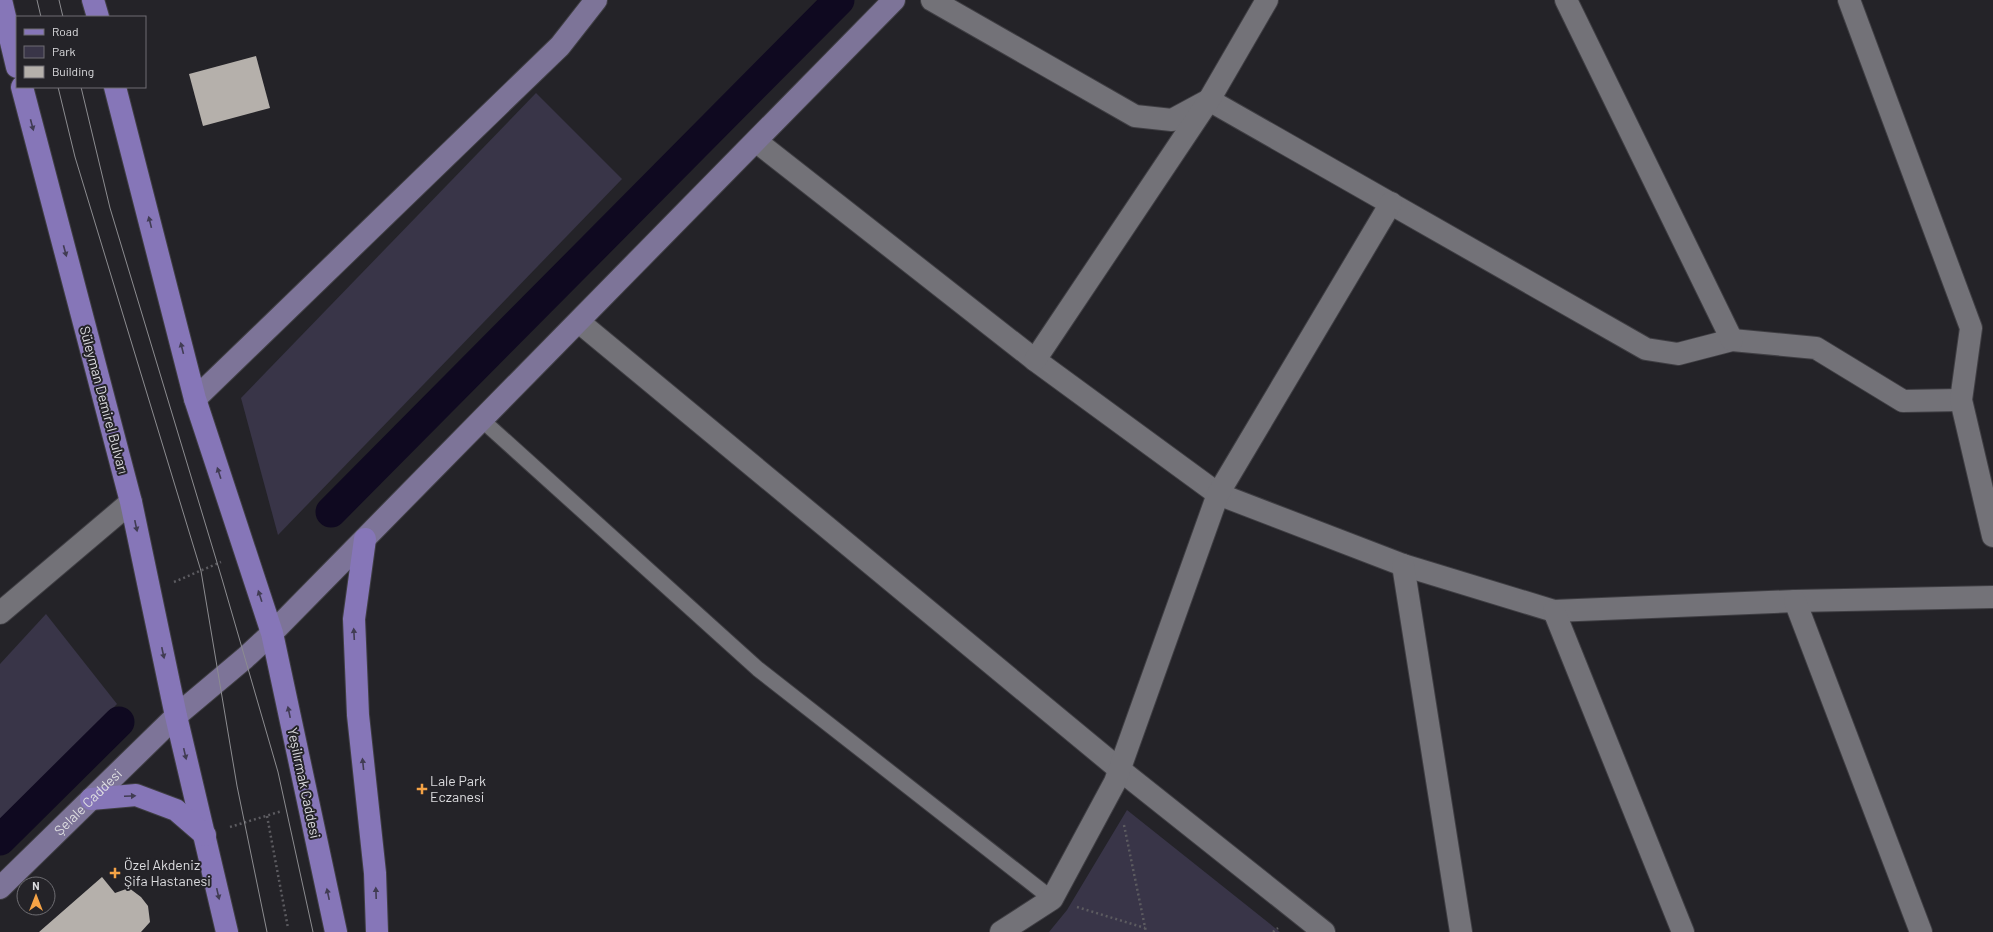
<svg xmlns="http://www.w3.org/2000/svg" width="1993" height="932" font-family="Barlow,sans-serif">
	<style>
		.green { fill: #393548 }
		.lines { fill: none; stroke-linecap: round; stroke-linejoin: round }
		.canal { stroke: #0f0920; stroke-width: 31 }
		.building { fill: #b5b0ab }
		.lane-casing { stroke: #3f3e43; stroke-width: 17 }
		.street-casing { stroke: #3f3e43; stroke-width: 24 }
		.secondary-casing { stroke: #3f3e43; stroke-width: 24 }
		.primary-casing { stroke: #3f3e43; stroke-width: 24 }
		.path { stroke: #5c5b60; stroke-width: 2.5; stroke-dasharray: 2 3; stroke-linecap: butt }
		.lane { stroke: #737278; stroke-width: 15 }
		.street { stroke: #737278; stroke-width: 22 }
		.secondary { stroke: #7d7498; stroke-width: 22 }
		.primary { stroke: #8676b8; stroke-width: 22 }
		.tram { stroke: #8c8c90; stroke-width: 1 }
		.oneway { fill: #413c53 }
		.poi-dot { fill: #f5a346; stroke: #242328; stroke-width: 1.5 }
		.labels { text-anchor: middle; stroke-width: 4; stroke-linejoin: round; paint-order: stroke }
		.street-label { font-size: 14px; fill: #dddde0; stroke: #242328 }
		.poi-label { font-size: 14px; fill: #dddde0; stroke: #242328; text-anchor: start }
	</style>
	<rect width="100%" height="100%" fill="#242328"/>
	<g class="green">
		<polygon points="536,93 622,179 278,535 241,398"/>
		<polygon points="46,614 117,704 0,822 0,664"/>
		<polygon points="1127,810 1280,932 1049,932 1067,910"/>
	</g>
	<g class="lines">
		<g class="canal">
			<polyline points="331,512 839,0"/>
			<polyline points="0,840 119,722"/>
		</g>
	</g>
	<g class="building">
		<polygon points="256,56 270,108 203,126 189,74"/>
		<polygon points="102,877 115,893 129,888 141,897 148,906 150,922 141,932 39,932"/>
	</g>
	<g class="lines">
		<defs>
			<polyline id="lane" points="482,420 758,669 1052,899"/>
			<g id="street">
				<polyline points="932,0 1135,116 1172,120 1209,100 1646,349 1678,354 1732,340 1816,348 1903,401 1961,400"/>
				<polyline points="1566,0 1732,340"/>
				<polyline points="1849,0 1971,328 1961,400 1993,536"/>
				<polyline points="757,142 1035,360 1218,494 1403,565 1554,611 1795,601 1993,597"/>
				<polyline points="579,322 1119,769 1324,932"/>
				<polyline points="1035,360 1209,100 1267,0"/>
				<polyline points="1403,565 1461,932"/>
				<polyline points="1795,601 1921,932"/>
				<polyline points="1554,611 1683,932"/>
				<polyline points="0,613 131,502"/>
				<polyline points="1001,932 1052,899 1115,782 1218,494 1391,203"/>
			</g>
			<g id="secondary">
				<polyline points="195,399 560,46 596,0"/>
				<path id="s1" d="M0 888 176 716 245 658 272 633 894 0"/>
			</g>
			<g id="primary">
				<polyline points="1,0 17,67"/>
				<polyline points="93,0 98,17"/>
				<polyline points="22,87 131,502 176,716 227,932"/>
				<polyline points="115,87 195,399 272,633 336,932"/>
				<polyline points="365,539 354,619 358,715 375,873 377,932"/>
				<polyline points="91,799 136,795 176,810 205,835"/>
			</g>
		</defs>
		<use href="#lane" class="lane-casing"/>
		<use href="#street" class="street-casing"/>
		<use href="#secondary" class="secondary-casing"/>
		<use href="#primary" class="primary-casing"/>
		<g class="path">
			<polyline points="174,582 221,562"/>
			<polyline points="267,816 288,928"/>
			<polyline points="1124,825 1146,932"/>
			<polyline points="230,827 282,811"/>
			<polyline points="1077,907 1145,928"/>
			<polyline points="1273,932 1278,928"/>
		</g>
		<use href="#lane" class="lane"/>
		<use href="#street" class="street"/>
		<use href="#secondary" class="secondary"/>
		<use href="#primary" class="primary"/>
		<g class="tram">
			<polyline points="37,0 41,17"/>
			<polyline points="59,0 63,17"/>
			<polyline points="58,87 75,157 201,571 237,786 267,932"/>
			<polyline points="81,87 110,208 222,579 278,772 313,932"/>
		</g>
	</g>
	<defs><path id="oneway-solid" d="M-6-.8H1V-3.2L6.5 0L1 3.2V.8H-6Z"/></defs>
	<g class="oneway">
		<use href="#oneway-solid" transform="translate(32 125) rotate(75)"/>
		<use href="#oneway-solid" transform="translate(150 222) rotate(-104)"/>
		<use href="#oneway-solid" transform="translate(65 251) rotate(75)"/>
		<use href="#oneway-solid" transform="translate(182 348) rotate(-104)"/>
		<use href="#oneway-solid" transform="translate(219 473) rotate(-108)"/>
		<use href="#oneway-solid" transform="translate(136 526) rotate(78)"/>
		<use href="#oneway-solid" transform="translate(260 596) rotate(-108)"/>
		<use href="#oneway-solid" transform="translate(354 634) rotate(-93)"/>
		<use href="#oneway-solid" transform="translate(163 653) rotate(78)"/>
		<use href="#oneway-solid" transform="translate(289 712) rotate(-102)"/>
		<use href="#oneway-solid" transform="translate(185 754) rotate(77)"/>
		<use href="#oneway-solid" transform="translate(363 764) rotate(-96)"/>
		<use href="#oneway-solid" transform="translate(130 796) rotate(-2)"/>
		<use href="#oneway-solid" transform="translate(376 893) rotate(-92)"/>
		<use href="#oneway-solid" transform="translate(218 894) rotate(77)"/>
		<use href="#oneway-solid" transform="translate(328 894) rotate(-102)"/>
	</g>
	<g class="poi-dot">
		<path d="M420 783h4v4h4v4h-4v4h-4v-4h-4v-4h4z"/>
		<path d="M113 867h4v4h4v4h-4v4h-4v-4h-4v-4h4z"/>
	</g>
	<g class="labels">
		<g class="street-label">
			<text transform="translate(104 400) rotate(75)" y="5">Süleyman Demirel Bulvarı</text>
			<text transform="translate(304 783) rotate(78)" y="5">Yeşilırmak Caddesi</text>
			<text dy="5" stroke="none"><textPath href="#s1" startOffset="123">Şelale Caddesi</textPath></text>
		</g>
		<g class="poi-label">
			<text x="430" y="786">Lale Park<tspan x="430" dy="16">Eczanesi</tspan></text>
			<text x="124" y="870">Özel Akdeniz<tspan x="124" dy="16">Şifa Hastanesi</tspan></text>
		</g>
	</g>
	<rect x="16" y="16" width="130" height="72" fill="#242328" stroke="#6e6d72"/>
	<rect x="24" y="29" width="20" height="6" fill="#8676b8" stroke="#6e6d72"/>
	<text x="52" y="36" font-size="12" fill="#dddde0">Road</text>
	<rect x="24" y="46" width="20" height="12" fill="#393548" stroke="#6e6d72"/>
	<text x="52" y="56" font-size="12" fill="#dddde0">Park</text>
	<rect x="24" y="66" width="20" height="12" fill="#b5b0ab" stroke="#6e6d72"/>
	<text x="52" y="76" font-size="12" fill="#dddde0">Building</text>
	<g transform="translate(36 896)"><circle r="19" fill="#242328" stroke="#6e6d72"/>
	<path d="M0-3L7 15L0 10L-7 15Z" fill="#f5a346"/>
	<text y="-6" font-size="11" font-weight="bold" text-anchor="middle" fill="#dddde0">N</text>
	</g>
</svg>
